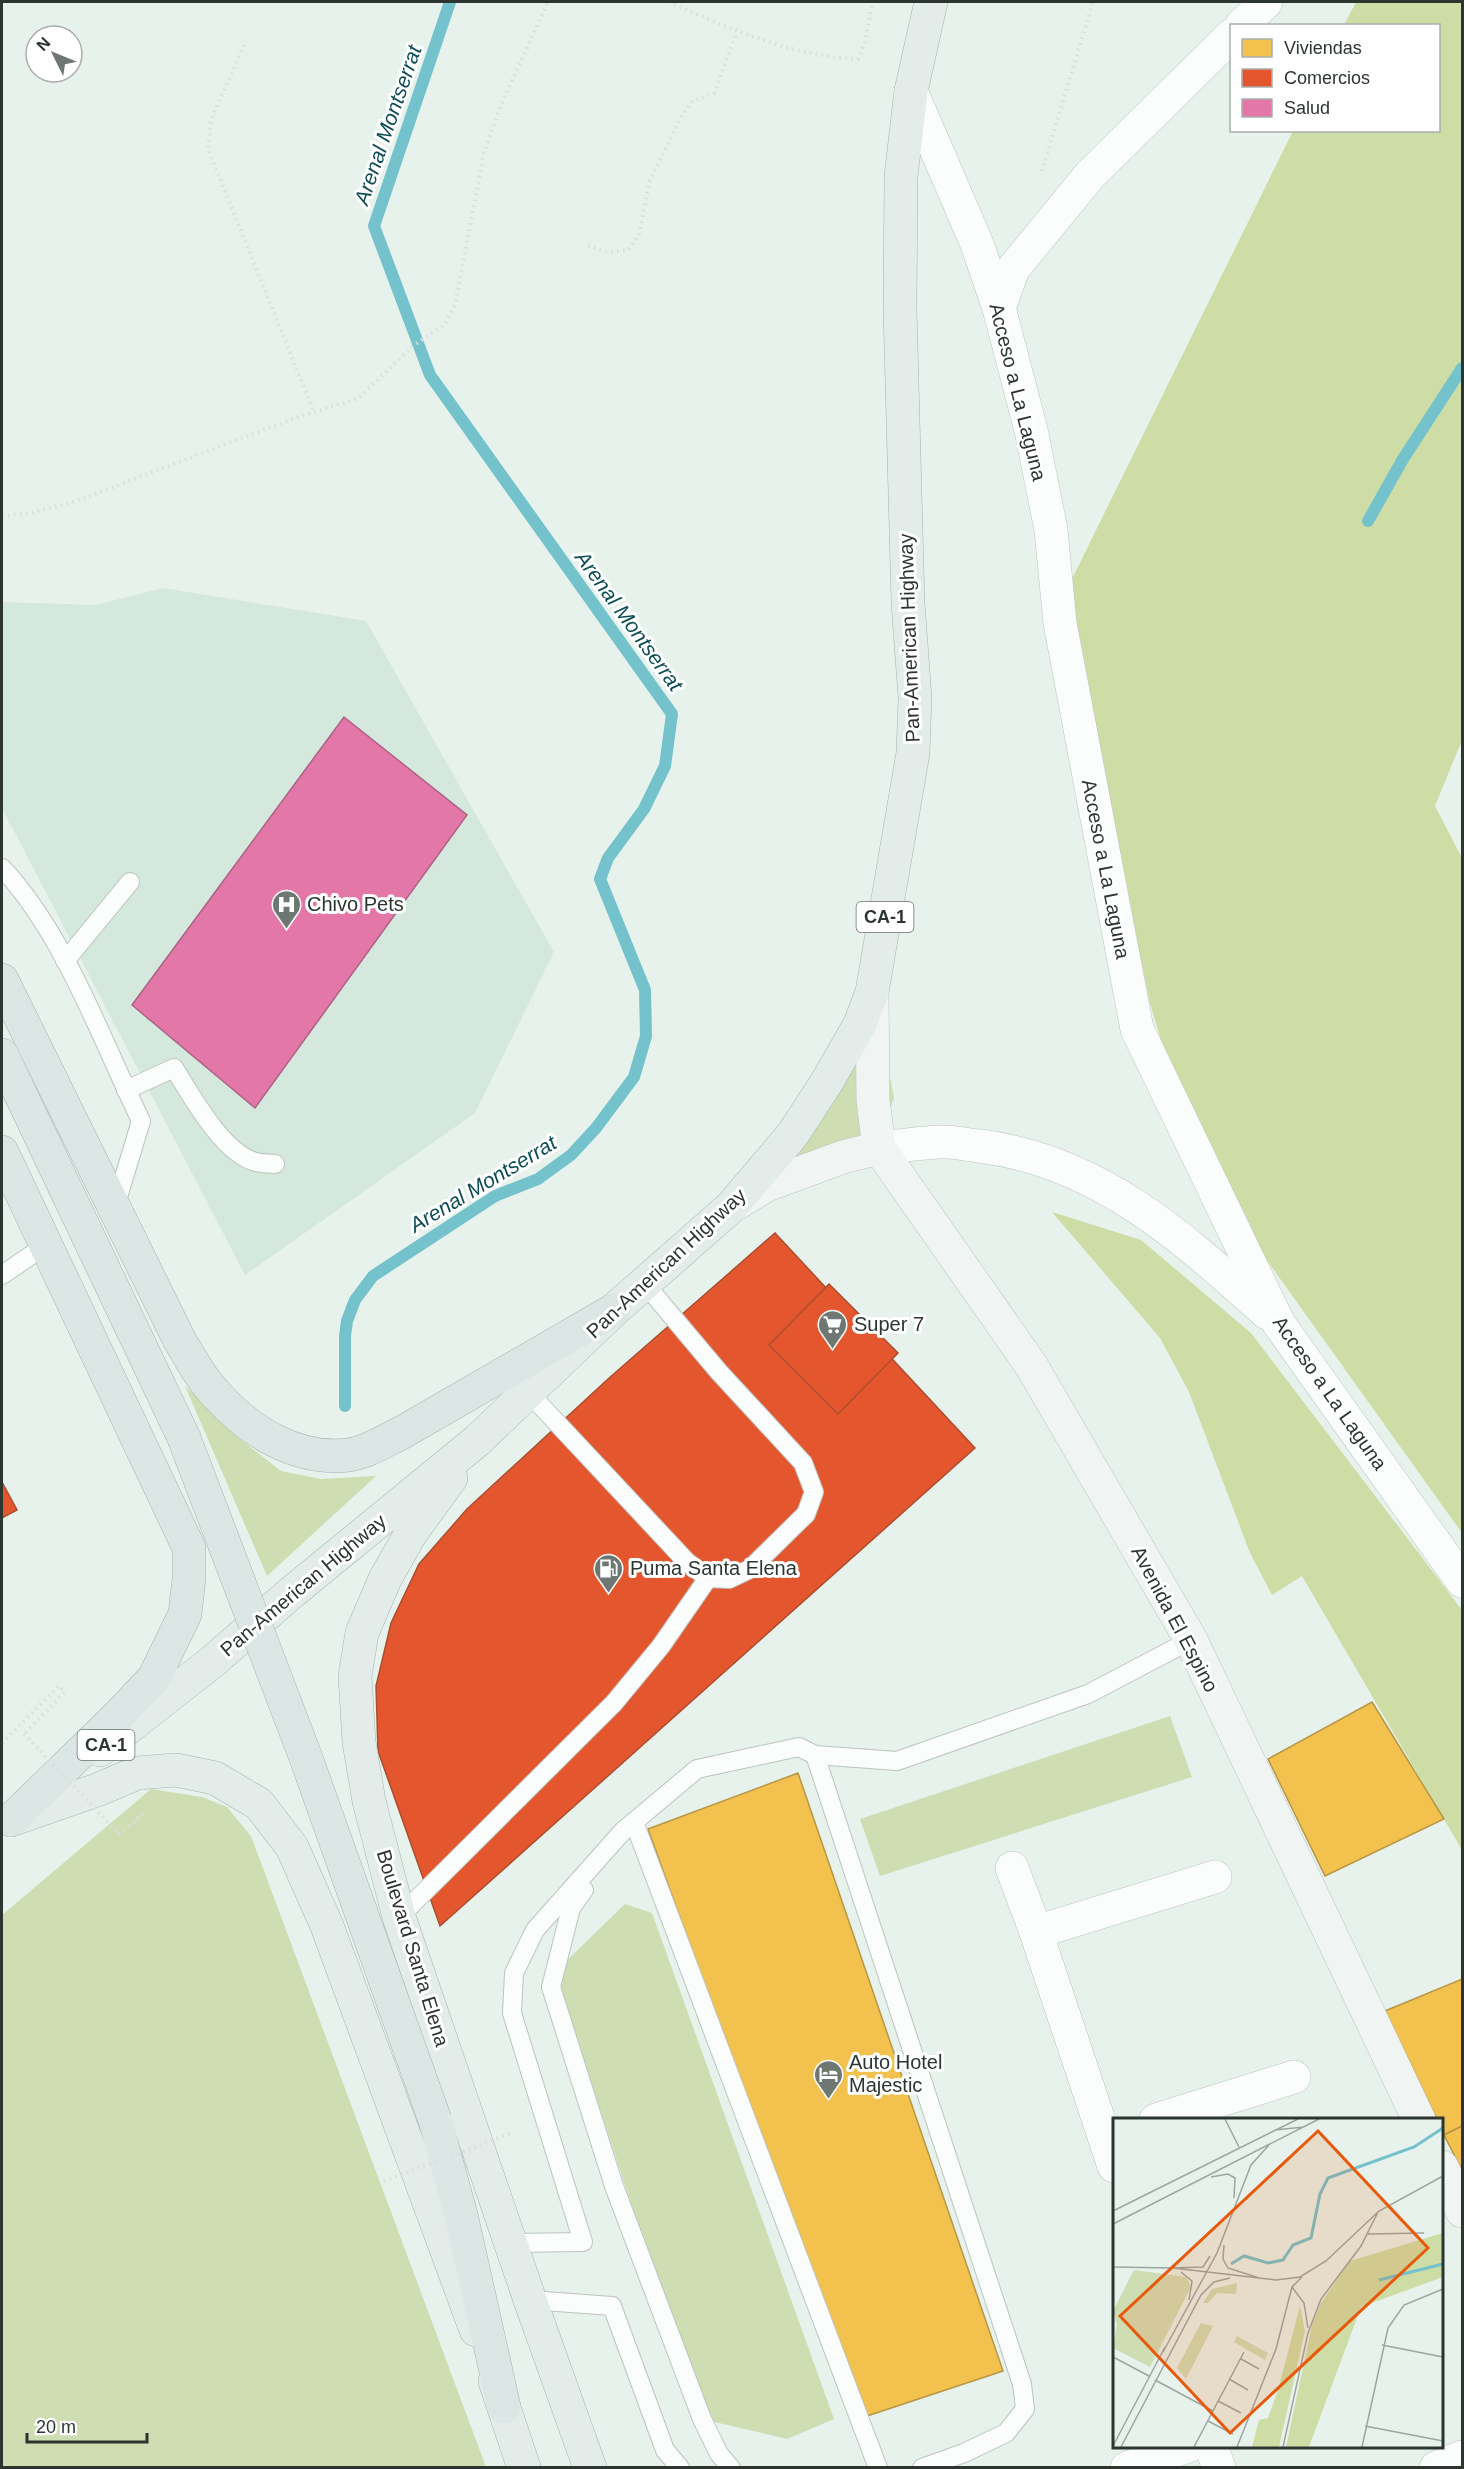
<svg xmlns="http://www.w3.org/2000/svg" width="1464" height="2469" font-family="Arial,sans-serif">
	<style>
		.built { fill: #d4e8de }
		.green { fill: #cfddb3 }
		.forest { fill: #cddda5 }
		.homes { fill: #f2c14e; stroke: #b79745; stroke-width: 1.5 }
		.shops { fill: #e4572e; stroke: #ad4d2f; stroke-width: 1.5 }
		.health { fill: #e377a8; stroke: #ac6384; stroke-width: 1.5 }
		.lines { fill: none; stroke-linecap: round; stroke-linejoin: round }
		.stream { stroke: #74c2cc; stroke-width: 12 }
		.service-casing { stroke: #bcc4bf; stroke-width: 20 }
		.minor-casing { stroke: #bcc4bf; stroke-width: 34 }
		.secondary-casing { stroke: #bcc4bf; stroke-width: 34 }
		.primary-casing { stroke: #a2b4b0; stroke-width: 34 }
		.trunk-casing { stroke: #a2b4b0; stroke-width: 34 }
		.path { stroke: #dbdedd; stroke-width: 4; stroke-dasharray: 1.5 4.5; stroke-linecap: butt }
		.service { stroke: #fbfdfc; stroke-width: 18 }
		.minor { stroke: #fbfdfc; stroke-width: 33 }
		.secondary { stroke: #f0f5f4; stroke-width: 33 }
		.primary { stroke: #e4ecea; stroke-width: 33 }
		.trunk { stroke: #dce6e4; stroke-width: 33 }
		.trunk-bridge-casing { stroke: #a2b4b0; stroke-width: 34; stroke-linecap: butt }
		.path-bridge { stroke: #dbdedd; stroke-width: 4; stroke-dasharray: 1.5 4.5; stroke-linecap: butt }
		.trunk-bridge { stroke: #dce6e4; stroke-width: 33 }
		.labels { text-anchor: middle; stroke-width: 6; stroke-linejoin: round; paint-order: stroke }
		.shield { fill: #fff; stroke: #6c726f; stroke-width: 1.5 }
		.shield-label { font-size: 18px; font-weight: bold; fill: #2d3531 }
		.street-label { font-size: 20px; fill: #2d3531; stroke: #fff }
		.poi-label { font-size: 20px; fill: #2d3531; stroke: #fff; text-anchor: start }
		.water-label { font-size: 21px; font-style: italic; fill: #0c4c55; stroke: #fff }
		.inset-river { fill: none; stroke: #74c2cc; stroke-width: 3 }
		.inset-road { fill: none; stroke: #9da6a1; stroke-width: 1.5 }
		.view { fill: #e8590c; fill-opacity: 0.15; stroke: #e8590c; stroke-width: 3 }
		.inset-edge { fill: none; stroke: #2d3531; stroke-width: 3 }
	</style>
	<rect width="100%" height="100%" fill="#e7f2ec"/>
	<polygon class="built" points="163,588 366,621 554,952 475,1113 245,1275 2,808 2,602 96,605"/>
	<g class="green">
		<polygon points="872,1041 888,1067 894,1098 884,1126 868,1141 792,1161"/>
		<polygon points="185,1386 240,1439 281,1471 321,1479 376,1476 267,1576"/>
		<polygon points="1170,1716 1192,1777 880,1876 860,1819"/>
		<polygon points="151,1789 202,1797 227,1807 251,1836 486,2467 2,2467 2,1915"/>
		<polygon points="625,1904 652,1913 834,2419 787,2439 702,2419 555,1972"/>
	</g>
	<g class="forest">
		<polygon points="1356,2 1462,2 1462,740 1435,806 1462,858 1462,1533 1256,1245 1163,1047 1150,1003 1065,593 1293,131 1438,130 1438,26 1344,25"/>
		<polygon points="1052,1212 1141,1240 1251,1333 1462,1610 1462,1850 1302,1576 1272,1595 1250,1553 1189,1392 1160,1338"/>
	</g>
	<g class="homes">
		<polygon points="1372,1702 1444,1819 1325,1876 1268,1759"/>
		<polygon points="798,1773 1003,2371 861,2418 648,1829"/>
		<polygon points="1462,1979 1462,2126 1444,2135 1442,2120 1437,2120 1385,2011"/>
		<polygon points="1462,2126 1462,2170 1444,2135"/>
	</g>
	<g class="shops">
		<polygon points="775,1233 975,1448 440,1926 378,1751 376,1686 391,1623 419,1564 467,1509 608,1379"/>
		<polygon points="829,1284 898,1353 838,1414 769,1345"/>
		<polygon points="2,1482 17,1510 2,1518"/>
	</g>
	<polygon class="health" points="344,717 467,815 255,1108 132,1005"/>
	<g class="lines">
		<g class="stream">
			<polyline points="1368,521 1403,459 1462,368"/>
			<polyline points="345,1406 345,1336 347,1321 355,1300 373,1276 495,1196 538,1179 571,1155 596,1128 634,1077 646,1036 645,990 600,879 608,858 644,809 665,766 672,714 430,375 374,226 450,2"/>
		</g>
		<defs>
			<g id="service">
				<path d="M2 868C63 932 102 1040 141 1121L115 1207"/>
				<polyline points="65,961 130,882"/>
				<path d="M126 1090 174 1068C191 1095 223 1154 256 1162 262 1164 269 1163 275 1164"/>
				<polyline points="2,1275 46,1245"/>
				<polyline points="529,1393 687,1562 708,1578 729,1579 750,1569 806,1514 814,1492 803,1463 719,1372 645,1284"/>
				<polyline points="815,1755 1022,2384 1025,2409 1006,2433 964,2453 922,2468"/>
				<polyline points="634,1822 878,2468"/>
				<polyline points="584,1890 571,1908 551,1987 614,2186 702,2419 719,2454 731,2468"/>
				<polyline points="399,1917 614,1703 661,1646 708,1578"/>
				<polyline points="511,2243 583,2242 512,2013 514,1973 535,1930 623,1831 697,1769 799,1747 815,1755 897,1761 1088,1694 1191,1640"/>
				<polyline points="530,2300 612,2306 665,2450 680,2468"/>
			</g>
			<g id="minor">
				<polyline points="1241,26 1266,2"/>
				<polyline points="911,91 977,244 999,308 1031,430 1051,530 1060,623 1137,1029 1279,1324 1462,1581"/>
				<polyline points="999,308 1013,269 1090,175 1232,35"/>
				<path d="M879 1148C899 1146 919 1143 939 1142 952 1141 966 1145 979 1146 1098 1160 1182 1237 1267 1313"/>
				<polyline points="1012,1868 1036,1932 1114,2166"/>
				<polyline points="1036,1932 1215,1877"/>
				<polyline points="1156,2120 1294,2077"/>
				<polyline points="1211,2446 1219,2468"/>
				<polyline points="1127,2468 1188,2446"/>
				<polyline points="1436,2468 1462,2457"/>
			</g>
			<g id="secondary">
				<polyline points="872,992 873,1100 879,1148 1031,1365 1191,1640 1419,2120"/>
				<polyline points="734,1205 767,1185 843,1157 879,1148"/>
				<polyline points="1442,2167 1462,2211"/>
			</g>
			<g id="primary">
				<polyline points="451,1478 411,1533 385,1579 362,1633 355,1676 359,1742 369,1801 399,1917 530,2300 590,2468"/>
				<polyline points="100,1750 212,1662 291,1593 478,1440 614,1310 731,1207 793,1134 828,1080 860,1024 872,992 913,753 915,698 908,603 900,309 901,176 911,91 931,2"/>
				<polyline points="11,1820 97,1790 137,1773 176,1770 215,1778 259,1804 292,1847 327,1926 476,2330"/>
				<polyline points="495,2381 524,2468"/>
			</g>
			<g id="trunk">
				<path d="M2 980 180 1341C191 1359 201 1379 216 1394 249 1431 296 1461 348 1455 367 1453 386 1440 403 1432L614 1310"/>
				<polyline points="2,1055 184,1438"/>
				<polyline points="2,1152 189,1548 189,1578 185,1614 154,1678 116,1718 11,1820"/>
				<polyline points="435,2120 461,2215 504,2407"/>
			</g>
		</defs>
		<use href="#service" class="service-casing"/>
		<use href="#minor" class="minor-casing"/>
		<use href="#secondary" class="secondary-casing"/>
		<use href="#primary" class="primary-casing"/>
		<use href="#trunk" class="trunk-casing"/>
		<g class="path">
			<path d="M669 2C729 28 792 57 858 59L865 42 872 2"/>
			<polyline points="244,45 211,120 208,149 314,412"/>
			<polyline points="1042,171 1093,2"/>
			<polyline points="588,246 608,252 628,250 639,235 649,182 683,113 693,101 714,93 737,32"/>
			<polyline points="2,516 31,513 76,501 292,419 359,398 413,346 445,324 455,305 484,152 501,105 548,2"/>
			<polyline points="2,1743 59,1686 65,1692 24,1734"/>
			<polyline points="119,1834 144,1813"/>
		</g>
		<use href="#service" class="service"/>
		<use href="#minor" class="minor"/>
		<use href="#secondary" class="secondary"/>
		<use href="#primary" class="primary"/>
		<use href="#trunk" class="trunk"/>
		<defs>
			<polyline id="trunk-bridge" points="184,1438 306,1758 435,2120"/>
		</defs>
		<use href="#trunk-bridge" class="trunk-bridge-casing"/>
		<g class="path-bridge">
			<polyline points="24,1734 119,1834"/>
			<polyline points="452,2156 511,2133"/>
			<polyline points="384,2181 445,2158"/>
		</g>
		<use href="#trunk-bridge" class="trunk-bridge"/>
	</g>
	<defs>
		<symbol id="hospital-pin" viewBox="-11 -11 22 30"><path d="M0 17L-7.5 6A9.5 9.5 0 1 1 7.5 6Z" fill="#6e7772" stroke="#fff"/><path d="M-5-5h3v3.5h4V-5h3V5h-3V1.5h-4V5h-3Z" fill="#fff"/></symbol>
		<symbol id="supermarket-pin" viewBox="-11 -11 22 30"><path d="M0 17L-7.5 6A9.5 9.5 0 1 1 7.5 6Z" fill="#6e7772" stroke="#fff"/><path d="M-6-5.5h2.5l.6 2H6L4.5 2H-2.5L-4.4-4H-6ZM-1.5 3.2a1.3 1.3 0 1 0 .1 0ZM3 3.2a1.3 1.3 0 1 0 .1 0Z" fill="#fff"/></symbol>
		<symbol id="fuel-pin" viewBox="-11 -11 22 30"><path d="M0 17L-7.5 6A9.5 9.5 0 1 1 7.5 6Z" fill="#6e7772" stroke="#fff"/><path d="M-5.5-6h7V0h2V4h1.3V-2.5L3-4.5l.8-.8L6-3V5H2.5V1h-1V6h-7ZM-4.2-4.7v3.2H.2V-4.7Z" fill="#fff"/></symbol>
		<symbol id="hotel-pin" viewBox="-11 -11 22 30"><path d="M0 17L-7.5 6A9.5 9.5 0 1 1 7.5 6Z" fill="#6e7772" stroke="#fff"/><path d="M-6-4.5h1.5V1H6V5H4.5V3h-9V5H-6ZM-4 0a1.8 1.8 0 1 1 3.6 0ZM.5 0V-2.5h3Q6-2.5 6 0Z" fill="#fff"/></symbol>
	</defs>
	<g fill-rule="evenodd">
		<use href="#hospital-pin" x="270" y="888" width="33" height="45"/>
		<use href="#supermarket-pin" x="816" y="1308" width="33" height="45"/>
		<use href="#fuel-pin" x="592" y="1552" width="33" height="45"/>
		<use href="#hotel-pin" x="812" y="2058" width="33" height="45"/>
	</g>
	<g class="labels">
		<g class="shield">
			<rect x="856.5" y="902" width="57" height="30" rx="4.5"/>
			<rect x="77.5" y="1730" width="57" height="30" rx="4.5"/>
		</g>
		<g class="shield-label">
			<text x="885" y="923">CA-1</text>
			<text x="106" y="1751">CA-1</text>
		</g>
		<g class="street-label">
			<text transform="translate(1018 392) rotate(76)" y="7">Acceso a La Laguna</text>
			<text transform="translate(909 638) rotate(-92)" y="7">Pan-American Highway</text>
			<text transform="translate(1106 869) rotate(79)" y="7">Acceso a La Laguna</text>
			<text transform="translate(666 1263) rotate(-43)" y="7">Pan-American Highway</text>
			<text transform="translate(1330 1393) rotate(55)" y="7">Acceso a La Laguna</text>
			<text transform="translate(303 1585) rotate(-40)" y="7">Pan-American Highway</text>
			<text transform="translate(1175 1619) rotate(62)" y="7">Avenida El Espino</text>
			<text transform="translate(413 1948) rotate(73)" y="7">Boulevard Santa Elena</text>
		</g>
		<g class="poi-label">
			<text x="307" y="911">Chivo Pets</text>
			<text x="854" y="1331">Super 7</text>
			<text x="630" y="1575">Puma Santa Elena</text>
			<text x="849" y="2069">Auto Hotel<tspan x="849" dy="23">Majestic</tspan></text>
		</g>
		<g class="water-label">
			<text transform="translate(388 125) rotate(-71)" y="7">Arenal Montserrat</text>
			<text transform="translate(629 621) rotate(54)" y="7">Arenal Montserrat</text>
			<text transform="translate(483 1184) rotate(-31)" y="7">Arenal Montserrat</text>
		</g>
	</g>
	<g transform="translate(1113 2118)">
		<rect width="330" height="330" fill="#e7f2ec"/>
		<path d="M21 152 73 159 76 164 77 171 37 249 0 230 4 207 0 193ZM124 165 123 176 104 175 95 185H90L99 171ZM88 205 100 208 73 261 64 250ZM124 218 155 235 152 242 121 224Z" fill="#cfddb3"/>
		<path d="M330 115V159L248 189 196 329H173L199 207 208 185 237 143ZM187 188 192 213 166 329H139L146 302 155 300 165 272Z" fill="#cddda5"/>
		<path class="inset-river" d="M118 146 131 138 155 145 170 142 180 127 198 120 207 76 215 60 301 29 330 10M266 162 330 146"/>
		<path class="inset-road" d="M112 1 126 29M162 12 191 9M98 59 115 56 122 60 121 80M0 93 185 1M0 106 206 1M255 116 311 115M111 127 110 141 115 150 146 160M0 149 60 150 163 162 187 159 213 143 266 93 330 58M60 150 90 149 97 138M68 154 79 163 76 182M179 169 191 185 195 210M269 227 330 239M50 234 104 135 138 47 156 27M0 239 36 258M128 241 146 251M116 261 135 272M42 262 100 293M105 283 128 295M95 303 120 316M252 308 330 323M0 328 52 229M8 329 88 177 101 164 117 160M81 329 131 234M124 329 163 231 179 169 189 159M170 329 195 215 208 181 248 128 265 94M249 329 275 210 291 187 330 171"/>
		<path class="view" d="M205 13 315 130 117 315 7 198Z"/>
		<rect width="330" height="330" class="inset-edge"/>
	</g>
	<rect width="1464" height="2469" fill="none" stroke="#2d3531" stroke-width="6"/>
	<rect x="1230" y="24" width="210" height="108" fill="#ffffff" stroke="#abaead" stroke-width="1.5"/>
	<rect x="1242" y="39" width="30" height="18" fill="#f2c14e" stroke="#abaead" stroke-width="1.5"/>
	<text x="1284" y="54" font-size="18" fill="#2d3531">Viviendas</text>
	<rect x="1242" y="69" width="30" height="18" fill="#e4572e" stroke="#abaead" stroke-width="1.5"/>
	<text x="1284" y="84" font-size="18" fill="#2d3531">Comercios</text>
	<rect x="1242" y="99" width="30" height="18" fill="#e377a8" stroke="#abaead" stroke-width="1.5"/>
	<text x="1284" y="114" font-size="18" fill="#2d3531">Salud</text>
	<g transform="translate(54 54) rotate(313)"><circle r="28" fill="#ffffff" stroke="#abaead" stroke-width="1.5"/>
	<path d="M0-4.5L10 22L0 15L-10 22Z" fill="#6e7772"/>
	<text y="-9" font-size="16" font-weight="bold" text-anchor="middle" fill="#2d3531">N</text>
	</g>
	<path d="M27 2433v9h120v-9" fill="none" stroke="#2d3531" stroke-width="3"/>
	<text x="36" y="2433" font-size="18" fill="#2d3531" stroke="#ffffff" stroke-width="4.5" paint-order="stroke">20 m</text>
</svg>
